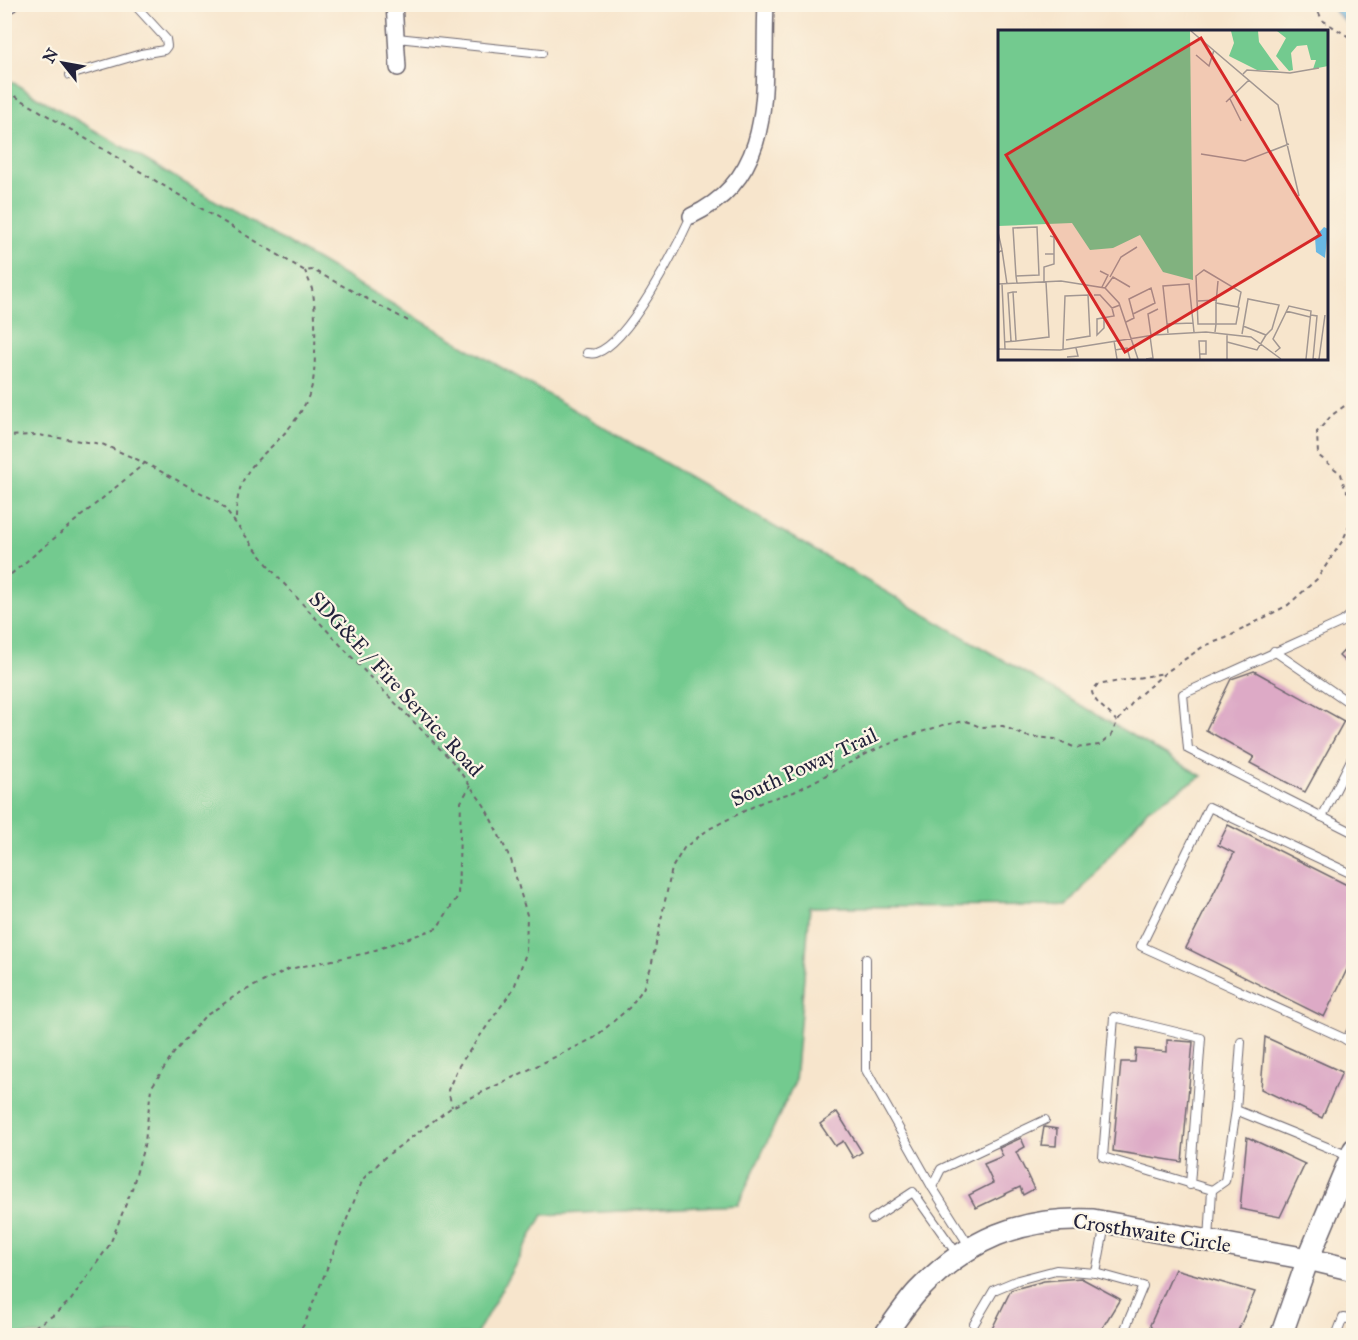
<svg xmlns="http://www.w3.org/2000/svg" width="1358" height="1340" font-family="'IM FELL Great Primer',serif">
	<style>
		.green { fill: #73ca8f; stroke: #4a7665; stroke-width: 1.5 }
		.water { fill: #69b7e3; stroke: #466c8f; stroke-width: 1.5 }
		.building { fill: #ddaac6 }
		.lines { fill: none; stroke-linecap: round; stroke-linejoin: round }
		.lane-casing { stroke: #6d666e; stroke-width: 10 }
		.street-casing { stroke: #6d666e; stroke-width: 18 }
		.secondary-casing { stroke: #6d666e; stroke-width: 24 }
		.path { stroke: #6d666e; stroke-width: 2; stroke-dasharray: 4.5 4.5; stroke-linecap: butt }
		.lane { stroke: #fff; stroke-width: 8 }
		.street { stroke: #fff; stroke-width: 15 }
		.secondary { stroke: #fff; stroke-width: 21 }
		.labels { text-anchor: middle; stroke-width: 4.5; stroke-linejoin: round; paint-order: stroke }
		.street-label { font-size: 21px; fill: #22223b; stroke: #fcf5e5 }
		.inset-road { fill: none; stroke: #a29792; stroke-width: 1.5 }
		.view { fill: #d62828; fill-opacity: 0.15; stroke: #d62828; stroke-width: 3 }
		.inset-edge { fill: none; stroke: #22223b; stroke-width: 3 }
	</style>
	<rect width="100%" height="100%" fill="#fcf5e5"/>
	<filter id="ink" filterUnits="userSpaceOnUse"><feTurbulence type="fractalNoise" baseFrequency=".0167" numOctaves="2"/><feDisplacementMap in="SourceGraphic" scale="12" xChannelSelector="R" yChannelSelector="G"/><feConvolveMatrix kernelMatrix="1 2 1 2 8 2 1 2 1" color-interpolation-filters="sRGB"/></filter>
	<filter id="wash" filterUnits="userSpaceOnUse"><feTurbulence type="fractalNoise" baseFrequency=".008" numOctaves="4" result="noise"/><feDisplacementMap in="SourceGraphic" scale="24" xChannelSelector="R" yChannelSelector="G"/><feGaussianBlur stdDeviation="1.35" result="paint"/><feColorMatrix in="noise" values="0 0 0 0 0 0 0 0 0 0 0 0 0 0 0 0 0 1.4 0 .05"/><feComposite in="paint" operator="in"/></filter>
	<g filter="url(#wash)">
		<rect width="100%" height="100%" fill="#f7e5cc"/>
		<polygon class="green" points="4,78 5,78 1202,776 1148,809 1068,906 810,907 795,1081 738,1205 543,1215 476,1335 5,1335"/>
		<polygon class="water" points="1332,5 1353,5 1353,30 1334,10"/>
		<g id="blocks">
			<g class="building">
				<polygon points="1353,641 1353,669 1339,656"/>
				<polygon points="1254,671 1344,721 1305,792 1250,763 1254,757 1206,730 1231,679"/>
				<polygon points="1228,825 1353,888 1353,957 1324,1017 1186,948 1234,853 1218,845"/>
				<polygon points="1265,1037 1342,1072 1322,1118 1261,1089"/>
				<polygon points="1167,1040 1193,1042 1182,1162 1113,1151 1121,1062 1135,1062 1136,1049 1167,1052"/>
				<polygon points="837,1112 862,1152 853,1158 843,1141 835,1146 820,1124"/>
				<polygon points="1044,1127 1057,1129 1056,1146 1041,1145"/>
				<polygon points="1247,1137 1305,1164 1280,1217 1240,1209"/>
				<polygon points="1021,1138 1025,1147 1016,1152 1034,1189 1023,1195 1020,1187 976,1208 969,1195 993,1183 984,1164 1003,1156 999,1148"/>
				<polygon points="1175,1269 1255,1292 1236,1335 1155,1335 1150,1325"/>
				<polygon points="1081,1278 1120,1299 1098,1335 989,1335 1011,1290 1044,1281"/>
			</g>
		</g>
	</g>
	<g filter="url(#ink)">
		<use href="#blocks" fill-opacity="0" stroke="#6d666e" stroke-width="1.5"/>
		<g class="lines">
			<defs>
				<g id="lane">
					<polyline points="397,38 542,53"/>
					<polyline points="70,75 141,54 164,50 167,46 166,39 134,4"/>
					<path d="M587 353C590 353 593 354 596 353 629 343 677 247 691 216"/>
					<polyline points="1354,612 1342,622 1183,694 1188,749 1354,833"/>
					<polyline points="1274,651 1354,706"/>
					<polyline points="1322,817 1354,754"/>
					<polyline points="1354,875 1209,807 1141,946 1354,1043"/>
					<polyline points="866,959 866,1070 932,1187"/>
					<polyline points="1346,1040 1354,1026"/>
					<polyline points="1241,1042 1236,1110 1349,1156"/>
					<polyline points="1190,1185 1201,1038 1114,1017 1103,1157 1212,1190 1209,1240"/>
					<polyline points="1212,1190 1225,1181 1236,1110"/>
					<polyline points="872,1219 913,1192 957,1254"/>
					<polyline points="970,1247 932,1187 941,1169 1045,1120"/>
					<polyline points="1096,1273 1143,1286 1122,1336"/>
					<polyline points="974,1324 994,1290 1018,1280 1056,1270 1096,1273 1105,1224"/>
					<polyline points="1336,1336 1343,1318 1354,1320"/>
				</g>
				<g id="street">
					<polyline points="394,4 398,68"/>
					<polyline points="4,6 10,4"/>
					<path d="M691 216C779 175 762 84 766 4"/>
				</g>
				<g id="secondary">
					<path d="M884 1336C895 1321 906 1304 918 1291 968 1239 1020 1217 1093 1220L1308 1259 1354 1270"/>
					<polyline points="1281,1336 1308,1259 1354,1149"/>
				</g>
			</defs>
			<use href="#lane" class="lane-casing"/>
			<use href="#street" class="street-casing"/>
			<use href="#secondary" class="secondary-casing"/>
			<g class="path">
				<polyline points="1315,4 1322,20 1354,40"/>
				<polyline points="15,96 305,271 313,270 412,323"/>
				<polyline points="4,436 38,435 102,444 145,463 220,503 275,574 370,677 452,761 484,805 511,860 527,915 526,953 514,988 458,1067 448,1090 452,1107"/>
				<path d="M236 518C237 462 265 460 293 423 303 410 310 396 313 381 316 365 316 309 313 293 311 285 308 278 305 271"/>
				<polyline points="4,580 145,463"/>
				<path d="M1117 722C1109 710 1095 705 1092 692L1097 685 1165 673"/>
				<polyline points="19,1336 54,1315 71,1300 110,1244 132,1189 145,1142 151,1088 174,1053 204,1017 238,994 289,969 367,953 437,928 458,896 461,802 470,786"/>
				<polyline points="297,1336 305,1323 363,1179 385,1157 452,1107 594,1038 629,1008 643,989 651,967 672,868 684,848 709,829 764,801 794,792 870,752 906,737 943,725 966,721 980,727 1003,726 1025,736 1055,739 1076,748 1099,745 1111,736 1117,722 1137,697 1165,673 1204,646 1226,638 1288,605 1317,579 1343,540 1349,526 1352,511 1350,495 1345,489 1341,474 1318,455 1317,432 1332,415 1354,399"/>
			</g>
			<use href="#lane" class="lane"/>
			<use href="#street" class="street"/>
			<use href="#secondary" class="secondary"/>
		</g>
	</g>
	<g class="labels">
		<g class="street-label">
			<text transform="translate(396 684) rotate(47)" y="7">SDG&amp;E / Fire Service Road</text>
			<text transform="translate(804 767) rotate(-25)" y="7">South Poway Trail</text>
			<text transform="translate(1152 1233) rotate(9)" y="7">Crosthwaite Circle</text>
		</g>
	</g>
	<g transform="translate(998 30)">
		<rect width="330" height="330" fill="#f7e5cc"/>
		<path d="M0 1H192L195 250 165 242 142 205 115 218 92 220 74 193 0 196ZM233 1H260L261 12 281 40H259L231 26 236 13ZM279 1H330V36L315 39 318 30H313L309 15 299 16 293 23 295 40 291 41 278 26 288 8Z" fill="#73ca8f"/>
		<path d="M326 197 330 199 327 228 318 222 317 207Z" fill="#69b7e3"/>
		<path class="inset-road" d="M193 1 280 75 301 166M198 25 211 36 216 20M245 44 249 40 292 43 321 38M232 69 243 91M228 72 251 50M203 124 247 131 291 114M0 202 4 220M52 206 56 207V224M0 223 4 220 9 254M102 241 110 245 104 257M18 246 41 245 39 197 15 198 18 246 19 253M112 247 123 227 139 217M46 252V237L56 234V224H47M0 254 63 251 107 258 121 273 140 329M4 254 7 319M107 258 115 247 132 257M96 265H102L114 278 122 275M200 271 218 270M218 273 220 251M288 281 312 287M313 285 319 286 315 329H318M106 288V298L99 305V289L116 286 114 278M128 292 136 288 135 284 131 269 153 258 157 273 135 284M169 294 195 293M217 302 218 294V273L240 277 241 278 238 294H200L198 246 206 240 243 262 240 277M170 303 165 256 191 254 196 302M244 304 250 269 281 275 274 299 268 305 245 296M153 305 150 284 160 279M13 311 10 263 15 262M18 311 51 307 48 252M116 311 119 329M6 312 18 311 15 262H19M229 312 259 320 268 305M0 319 62 320 156 305 208 302 253 307 283 329M65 319 67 266 90 265 92 306 68 310M117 320 129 318 132 329M277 322 282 318 275 309 291 276 313 281 308 329M202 324H208V311H201L202 329M69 327 80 326 78 318M148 329 155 328 152 306M229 329V304M321 329 327 285"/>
		<path class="view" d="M203 8 322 205 127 322 8 125Z"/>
		<rect width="330" height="330" class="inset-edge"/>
	</g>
	<rect width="1358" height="1340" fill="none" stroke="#fcf5e5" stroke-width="24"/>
	<g transform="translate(63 63) rotate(301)" stroke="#fcf5e5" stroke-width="4.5" paint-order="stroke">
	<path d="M0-4.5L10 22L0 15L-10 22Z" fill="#22223b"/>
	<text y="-9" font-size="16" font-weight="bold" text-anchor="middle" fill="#22223b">N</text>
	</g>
</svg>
